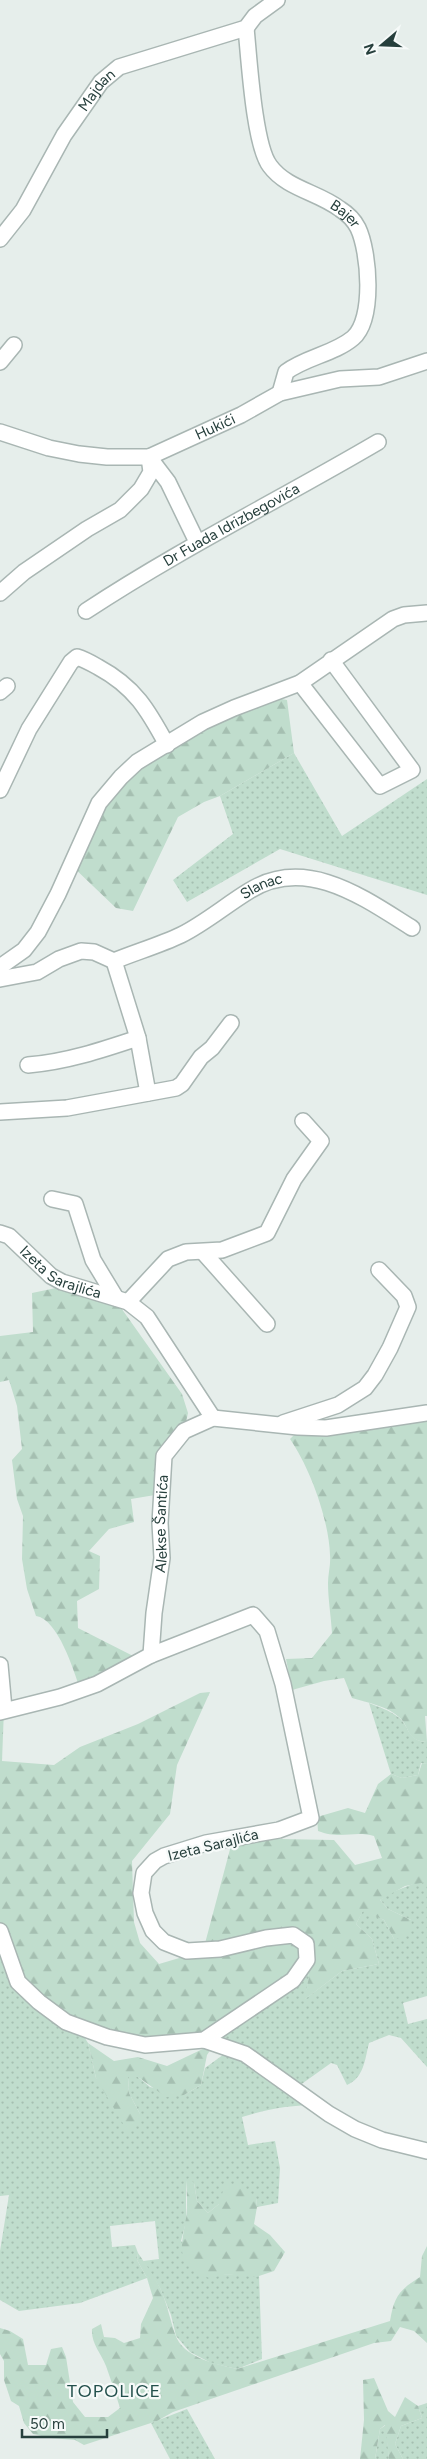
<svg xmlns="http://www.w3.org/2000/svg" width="427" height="2459" font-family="Figtree,sans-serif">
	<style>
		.grass { fill: url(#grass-dots) }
		.forest { fill: url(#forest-firs) }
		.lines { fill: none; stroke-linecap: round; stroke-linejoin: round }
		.minor-casing { stroke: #a9b6b3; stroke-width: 18 }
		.minor { stroke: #fff; stroke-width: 15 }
		.labels { text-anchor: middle; stroke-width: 4.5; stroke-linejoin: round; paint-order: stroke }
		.street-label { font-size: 15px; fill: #263f3c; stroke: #f6faf9 }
		.quarter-label { font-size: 18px; letter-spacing: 1px; fill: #23504c; stroke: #f6faf9 }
	</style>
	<defs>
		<pattern id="grass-dots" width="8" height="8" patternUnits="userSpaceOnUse" patternTransform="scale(1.25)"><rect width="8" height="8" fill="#c0ddcd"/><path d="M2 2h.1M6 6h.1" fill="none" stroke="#a5bfb1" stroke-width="1.8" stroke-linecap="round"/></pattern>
		<pattern id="forest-firs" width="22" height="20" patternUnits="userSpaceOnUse" patternTransform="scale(1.25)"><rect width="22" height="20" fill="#c0ddcd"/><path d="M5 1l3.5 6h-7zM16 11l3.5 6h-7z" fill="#a5bfb1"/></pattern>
	</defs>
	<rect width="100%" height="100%" fill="#e6eeeb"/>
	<g class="grass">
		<polygon points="294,753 342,836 427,779 427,895 280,849 187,902 173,880 233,834 220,796"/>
		<path d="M369 1703C379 1707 389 1710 398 1717 410 1725 406 1741 427 1742V1764L421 1763 418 1775 402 1778 391 1774Z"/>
		<path d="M418 1882H427V1996L403 2003 408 2024 427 2019V2067L401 2038 389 2035 369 2043C365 2059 364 2078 347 2085L337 2065 331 2063 296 2088 317 2105C291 2105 267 2109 242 2117L248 2145 275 2141 280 2168 278 2203 257 2207 256 2198 219 2204 208 2213 197 2201 194 2183 186 2181V2222L181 2241 223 2274 259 2276 262 2359 237 2369 211 2363 190 2352 176 2336 171 2315 160 2288 143 2261 159 2259 155 2221 110 2226 112 2247 135 2245 138 2253 137 2260 147 2278 80 2303 19 2311 0 2300V2251L9 2195 0 2196V1931L77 2025 88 2043 96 2078 140 2114 129 2093 128 2077H138L150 2087 184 2095 201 2085 205 2068 231 2049 204 2040 308 1970 309 1977 305 1999 342 1971 379 1964 372 1939 356 1924 363 1910 384 1920 394 1939 411 1920 388 1909 380 1900 390 1893Z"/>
		<polygon points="427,2403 427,2459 403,2459 395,2444 401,2426 422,2418 418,2406"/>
		<polygon points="187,2409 215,2459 170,2459 151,2423"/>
		<polygon points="386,2425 389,2459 375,2459 380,2429"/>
	</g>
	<g class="forest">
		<polygon points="276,698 287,700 294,753 220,796 204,802 178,817 133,911 116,908 70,864 110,789 203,722"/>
		<path d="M56 1288 119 1305 182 1394 188 1413 184 1431 164 1456 161 1494 131 1499 134 1522 109 1529 89 1551 100 1556 99 1589 77 1601 78 1628 141 1660 80 1689C74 1671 58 1619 36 1616L27 1589 22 1559 23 1516 17 1499 12 1460 22 1449 17 1406 9 1380 0 1382V1336L33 1332 32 1293Z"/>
		<path d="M427 1413V1716H425L427 1742C406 1741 410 1727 400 1718 388 1706 368 1703 352 1698L344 1678 324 1681 292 1690 286 1659 312 1658 332 1633C331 1616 328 1599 328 1583 328 1574 331 1564 330 1555 329 1520 310 1468 290 1439L297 1432Z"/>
		<path d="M210 1692 177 1765 170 1814 132 1861 134 1922 140 1943 159 1964 203 1951 233 1838 334 1840 355 1865 382 1858 374 1836C353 1830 342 1840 318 1831L317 1817 348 1808 365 1813 378 1784 391 1774 402 1778 418 1775 422 1763 427 1764V1882L405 1886 380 1900 388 1909 411 1920 412 1927 403 1938 394 1939 384 1920 363 1911 356 1924 372 1939 379 1964 342 1971 304 2000 309 1977 308 1970 235 2019 173 2046 66 2022 18 1982 0 1931V1712L4 1709 2 1761 54 1765 80 1747 138 1724 200 1693Z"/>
		<polygon points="88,2043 114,2061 138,2057 167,2066 209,2046 211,2049 207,2055 201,2085 184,2095 166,2097 138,2077 128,2077 129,2093 140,2114 137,2125 128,2132 96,2078"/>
		<path d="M189 2178 194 2183 197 2201 208 2213 219 2204 225 2184H240L256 2198 257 2207 254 2224 270 2235 285 2252 274 2271 256 2277 223 2274 211 2279C179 2263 179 2257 185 2224 188 2210 187 2194 186 2180Z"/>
		<path d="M427 2246V2343L414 2331 400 2327 391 2341 374 2343 173 2412 157 2421 84 2445 75 2440 50 2438 33 2434 24 2423 19 2406 11 2401 4 2380V2361L0 2354V2328L10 2331 23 2339 28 2365H46L51 2349 62 2347 66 2357 73 2402 85 2417H108L120 2408C116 2395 111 2380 106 2366 101 2353 91 2344 92 2329L101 2324 104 2337 115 2338 124 2343 140 2338 141 2324 153 2298 147 2278 137 2260 138 2253C146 2265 155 2277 161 2290 167 2304 170 2319 175 2334 183 2358 216 2364 237 2369L390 2321C394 2297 399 2290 420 2277L422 2256Z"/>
		<polygon points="374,2378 388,2411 395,2417 405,2397 418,2406 422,2418 401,2426 395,2444 403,2459 389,2459 385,2425 380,2429 375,2459 360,2459 364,2420 363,2380"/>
	</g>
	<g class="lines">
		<defs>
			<g id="minor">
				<path id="s1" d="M246 28C249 57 254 146 270 166 287 189 318 192 340 209 348 214 354 220 358 228 369 251 375 319 353 338 334 354 306 357 286 372L280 393"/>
				<path id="s2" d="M0 239 23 210 64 135 101 82 119 67 246 28 255 16 277 0"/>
				<polyline points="0,362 14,345"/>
				<path id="s3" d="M0 432 49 448 79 454 107 457H149L241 415 280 393 340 379 379 377 427 361"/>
				<polyline points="149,457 168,482 197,542"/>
				<polyline points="0,593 24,572 87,529 120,510 141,489 151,472 149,457"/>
				<path id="s4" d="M86 611C180 549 281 499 378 442"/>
				<polyline points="300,683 380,786 412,770 331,660"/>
				<polyline points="0,692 7,686"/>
				<path d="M0 790 29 729 71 662 77 657C84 659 91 663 98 667 135 687 148 710 167 745"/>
				<polyline points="114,961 138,1038 148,1093"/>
				<polyline points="0,967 24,950 38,932 58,894 99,803 121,777 137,762 203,722 234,708 300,683 393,619 404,615 427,613"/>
				<path id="s5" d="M0 979 37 972 59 959 81 951 94 952 114 961C136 952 160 945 181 935 205 923 226 905 249 891 306 855 364 898 412 928"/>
				<path d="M28 1065C66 1062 102 1050 138 1038"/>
				<polyline points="0,1112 67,1108 176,1088 182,1084 201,1057 212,1048 231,1023"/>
				<polyline points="52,1199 75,1204 93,1260 116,1298"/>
				<path id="s6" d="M0 1233 9 1236 51 1276 62 1282 128 1302 147 1317 213 1418"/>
				<polyline points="203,1252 267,1324"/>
				<polyline points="128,1302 168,1259 186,1252 222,1250 267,1233 294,1179 321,1141 303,1121"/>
				<polyline points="283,1423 338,1405 365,1388 375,1375 390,1348 408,1307 404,1296 379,1270"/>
				<path id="s7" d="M151 1655 154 1613 162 1558 160 1523 164 1456 184 1431 213 1418 298 1427 326 1428 427 1413"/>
				<polyline points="0,1665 4,1709"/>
				<polyline points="0,1712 60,1697 97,1684 151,1655 253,1615 267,1631 283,1684 311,1818 279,1830 206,1843 164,1856 155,1861 144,1873 141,1893 145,1913 153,1931 164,1942 187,1951 220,1949 266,1938 293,1935 306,1944 307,1960 293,1980 204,2040 145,2045 107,2037 66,2022 39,2002 18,1982 0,1931"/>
				<polyline points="204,2040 245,2054 329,2114 355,2129 382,2140 427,2151"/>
			</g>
		</defs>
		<use href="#minor" class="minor-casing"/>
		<use href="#minor" class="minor"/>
	</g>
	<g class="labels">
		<g class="street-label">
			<text dy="5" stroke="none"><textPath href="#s2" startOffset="178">Majdan</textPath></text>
			<text dy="5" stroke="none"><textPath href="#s1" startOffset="231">Bajer</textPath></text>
			<text dy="5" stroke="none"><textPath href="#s3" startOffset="225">Hukići</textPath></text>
			<text dy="5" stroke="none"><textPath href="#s4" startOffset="169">Dr Fuada Idrizbegovića</textPath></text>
			<text dy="5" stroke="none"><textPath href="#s5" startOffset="288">Slanac</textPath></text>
			<text dy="5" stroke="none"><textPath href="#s6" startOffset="74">Izeta Sarajlića</textPath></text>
			<text dy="5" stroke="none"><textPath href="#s7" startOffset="132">Alekse Šantića</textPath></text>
			<text transform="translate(213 1845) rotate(-14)" y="5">Izeta Sarajlića</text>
		</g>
		<g class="quarter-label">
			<text x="114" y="2397">TOPOLICE</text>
		</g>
	</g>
	<g transform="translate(382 45) rotate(251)" stroke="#f6faf9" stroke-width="4" paint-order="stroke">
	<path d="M0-4L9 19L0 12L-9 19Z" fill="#263f3c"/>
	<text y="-8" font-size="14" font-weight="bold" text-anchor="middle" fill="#263f3c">N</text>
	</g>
	<path d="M22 2429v8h85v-8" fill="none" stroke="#263f3c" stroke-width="2.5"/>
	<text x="30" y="2429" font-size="15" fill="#263f3c" stroke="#f6faf9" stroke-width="4" paint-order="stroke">50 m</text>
</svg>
